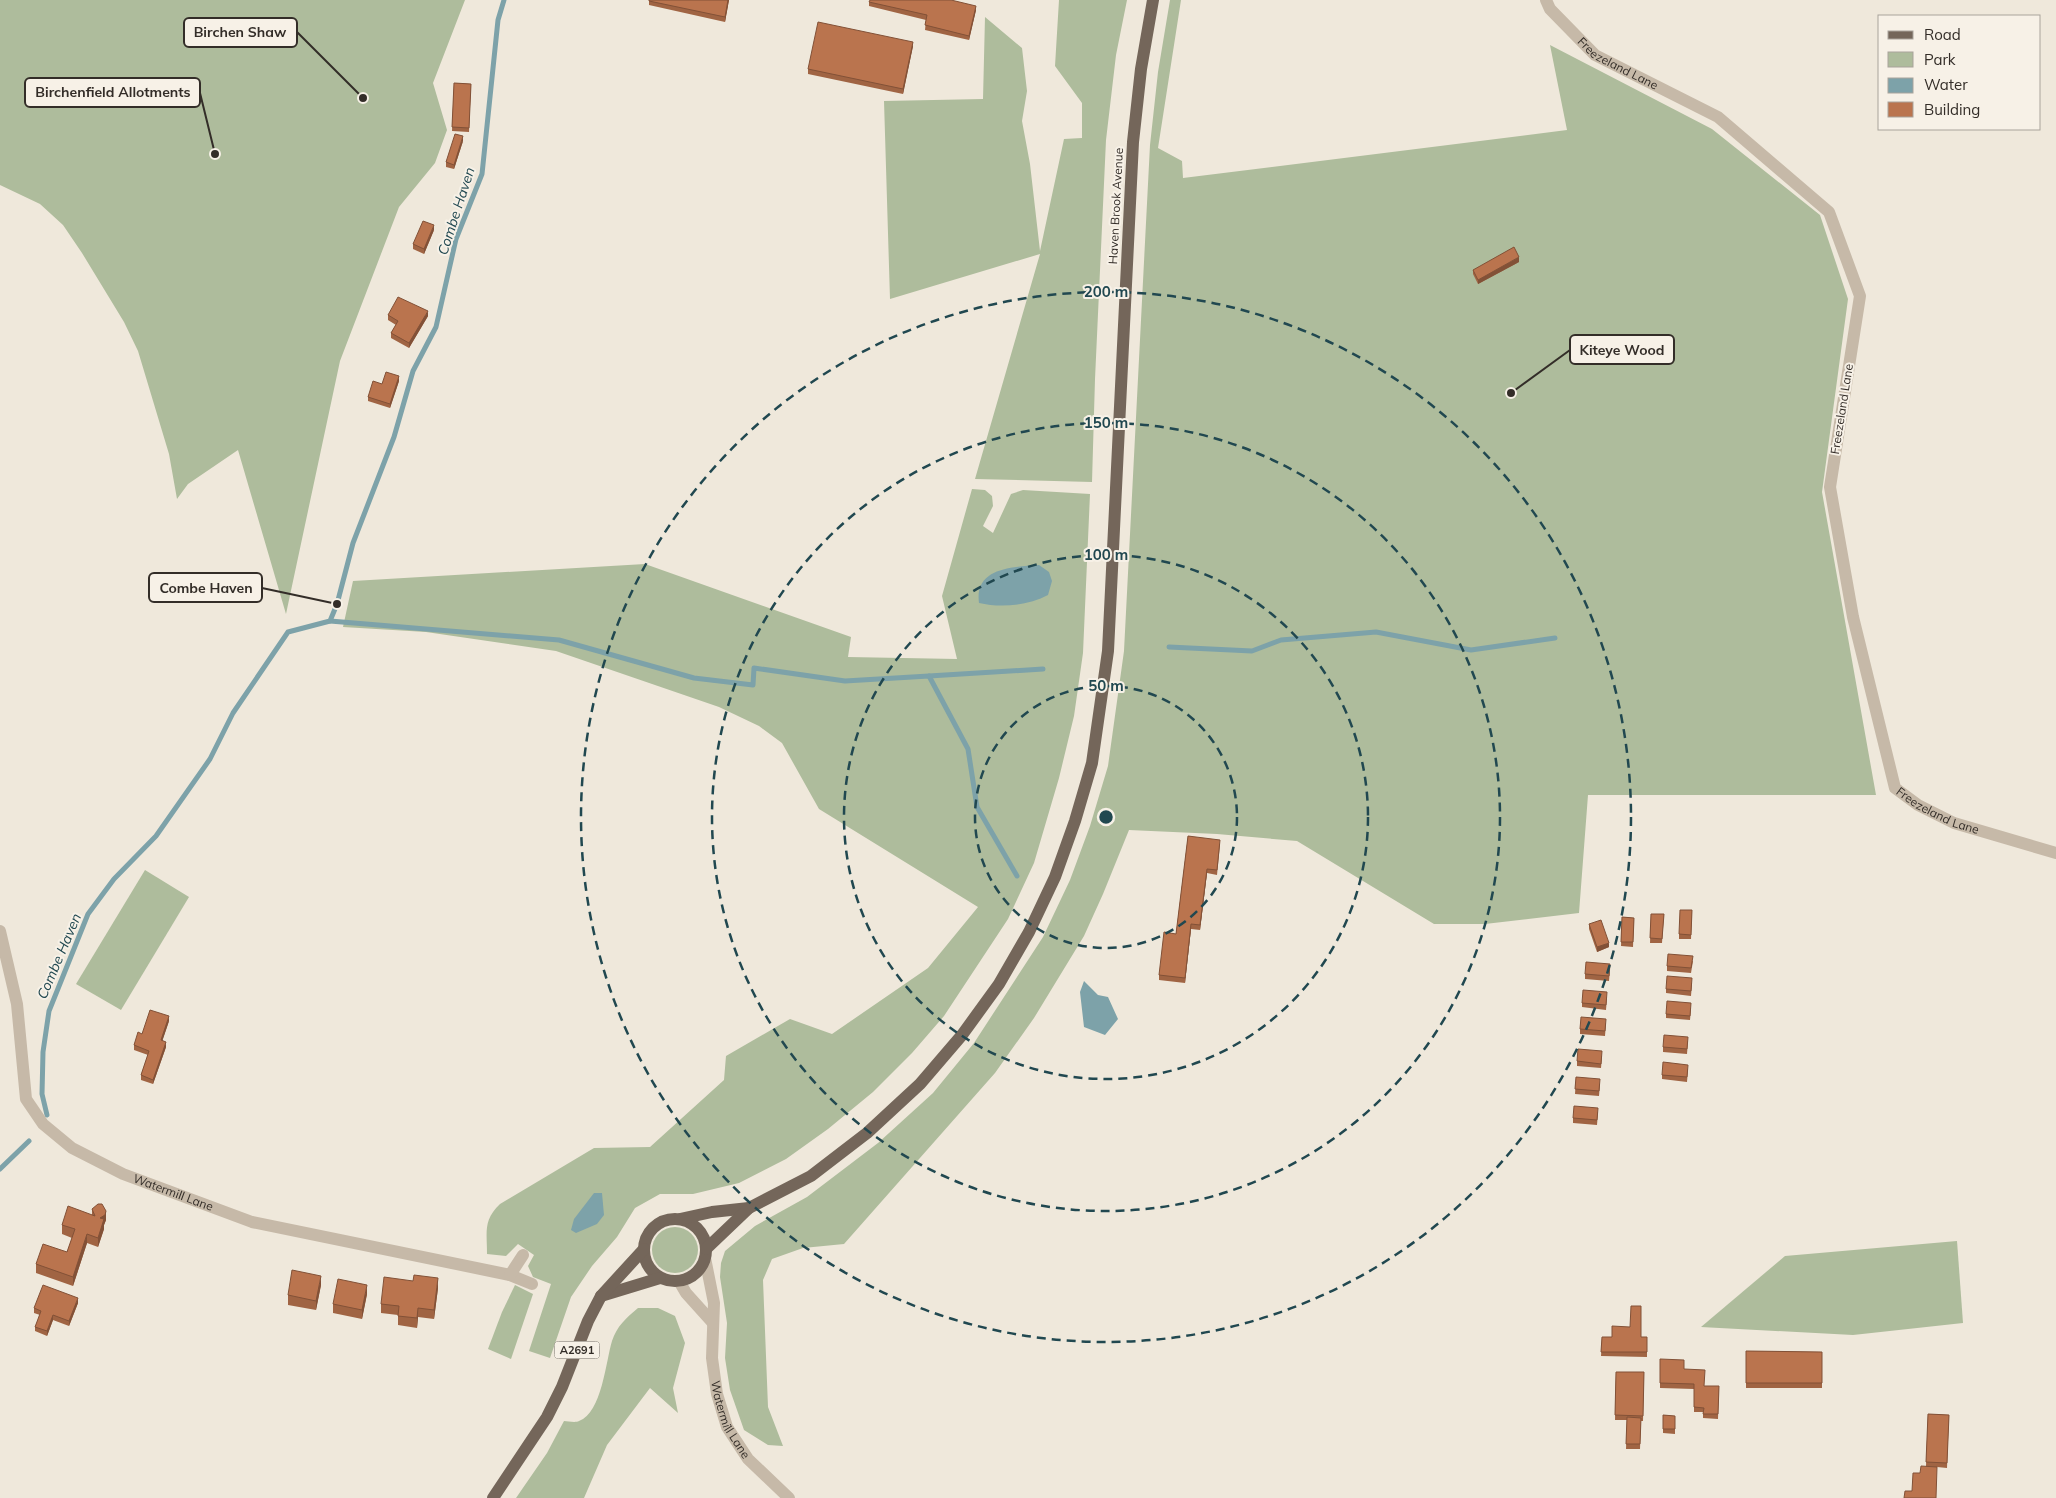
<svg xmlns="http://www.w3.org/2000/svg" width="2056" height="1498" font-family="Mulish,sans-serif">
	<style>
		.green { fill: #aebc9c }
		.water { fill: #7da2a9 }
		.lines { fill: none; stroke-linecap: round; stroke-linejoin: round }
		.stream { stroke: #7da2a9; stroke-width: 5 }
		.minor { stroke: #c6b9a8; stroke-width: 12 }
		.major { stroke: #74665a; stroke-width: 12 }
		.wall { fill: #a06443 }
		.shaded-wall { fill: #825137 }
		.building { fill: #ba744e; stroke: #825137 }
		.ring { fill: none; stroke: #214850; stroke-width: 2.5; stroke-dasharray: 9 6 }
		.labels { text-anchor: middle; stroke-width: 4; stroke-linejoin: round; paint-order: stroke }
		.shield { fill: #f7f1e7; stroke: #6e6861; stroke-width: 1 }
		.shield-label { font-size: 11px; font-weight: bold; fill: #332d28 }
		.street-label { font-size: 12px; fill: #332d28; stroke: #f7f1e7 }
		.water-label { font-size: 14px; font-style: italic; fill: #214850; stroke: #f7f1e7 }
		.centre { fill: #214850; stroke: #f7f1e7; stroke-width: 2.5 }
		.ring-label { font-size: 15px; text-anchor: middle; font-weight: bold; fill: #214850; stroke: #f7f1e7; stroke-width: 4; stroke-linejoin: round; paint-order: stroke }
		.leader { fill: none; stroke: #332d28; stroke-width: 2 }
		.callout-dot { fill: #332d28; stroke: #f7f1e7; stroke-width: 2 }
		.callout { fill: #f7f1e7; stroke: #332d28; stroke-width: 2 }
		.callout-label { font-size: 14px; text-anchor: middle; font-weight: bold; fill: #332d28 }
	</style>
	<rect width="100%" height="100%" fill="#efe8db"/>
	<g class="green">
		<polygon points="0,0 465,0 433,83 447,130 435,163 399,207 340,361 286,614 238,450 188,484 177,499 169,454 138,351 124,322 82,253 63,225 40,204 0,185"/>
		<polygon points="1059,0 1127,0 1116,55 1106,140 1095,379 1092,482 975,479 1040,254 890,299 884,101 983,99 985,17 1022,48 1027,91 1022,121 1030,164 1040,251 1064,139 1082,138 1082,103 1055,66"/>
		<polygon points="1170,0 1181,0 1158,148 1182,161 1183,178 1567,130 1550,45 1712,129 1820,215 1848,299 1822,492 1876,795 1588,795 1579,913 1485,924 1434,924 1297,841 1217,834 1129,830 1103,894 1084,936 1034,1018 995,1073 844,1244 803,1248 772,1259 763,1280 768,1407 783,1446 768,1445 744,1430 730,1390 725,1358 727,1323 720,1277 721,1263 725,1251 755,1226 807,1197 878,1143 933,1093 974,1043 1043,937 1070,880 1090,826 1108,766 1124,651 1150,145 1158,72"/>
		<path d="M972 489 985 490 992 496 993 506 983 526 993 533 1011 494 1023 490 1090 494 1083 653 1074 716 1059 778 1034 863 1008 919 944 1016 912 1053 873 1092 828 1129 786 1159 739 1183 693 1194H660L635 1208 617 1237 592 1266 571 1297 550 1358 529 1351 551 1284 533 1277 528 1266 534 1255 518 1244 506 1256 487 1254C487 1232 483 1220 500 1204L594 1148 650 1147 724 1080 726 1056 790 1019 832 1034 928 968 978 907 819 809 782 743 759 726 719 707 556 651 426 632 343 627 353 581 645 564 851 637 848 657 957 659 942 596Z"/>
		<polygon points="145,870 189,897 121,1010 76,984"/>
		<circle cx="675" cy="1250" r="23"/>
		<polygon points="1957,1241 1963,1323 1853,1335 1701,1327 1785,1256"/>
		<polygon points="515,1285 533,1294 511,1359 488,1349 502,1312"/>
		<path d="M638 1308H658L675 1316 685 1343 673 1388 678 1413 650 1388 607 1445 584 1498H516L547 1453 564 1421C568 1421 575 1423 579 1421 602 1413 606 1360 612 1341 617 1326 626 1318 638 1308Z"/>
	</g>
	<g class="water">
		<path d="M1039 565 1049 572 1052 581 1048 595C1028 606 1000 608 979 603 974 567 1014 567 1039 565Z"/>
		<polygon points="1084,981 1098,995 1108,997 1118,1019 1105,1035 1084,1027 1080,992"/>
		<polygon points="594,1193 602,1193 604,1215 597,1224 576,1233 571,1230 574,1219"/>
	</g>
	<g class="lines">
		<g class="stream">
			<polyline points="330,621 559,640 694,678 753,685 754,668 845,681 929,676 968,749 977,807 1017,876"/>
			<polyline points="1169,647 1252,651 1281,640 1376,632 1471,650 1555,638"/>
			<polyline points="929,676 1043,669"/>
			<polyline points="47,1115 42,1094 43,1052 49,1011 88,914 114,879 156,836 210,759 233,713 288,632 330,621 337,604 353,543 394,437 413,371 436,327 456,239 482,174 498,20 504,0"/>
			<polyline points="0,1169 29,1141"/>
		</g>
		<g class="minor">
			<path id="s1" d="M1546 0 1550 9 1595 55 1718 117 1829 212 1860 296 1830 487 1853 617 1895 788 1918 805 1954 823 2056 853"/>
			<path id="s2" d="M0 931 17 1004 26 1099 43 1124 72 1148 123 1174 252 1222 510 1275 532 1284"/>
			<path id="s3" d="M705 1258 714 1303 712 1358 717 1394 727 1427 748 1459 789 1498"/>
			<polyline points="510,1275 523,1255"/>
			<polyline points="679,1281 686,1293 713,1323"/>
		</g>
		<g class="major">
			<circle cx="675" cy="1250" r="31"/>
			<polyline points="680,1219 712,1212 749,1208"/>
			<polyline points="706,1249 749,1208 811,1176 867,1133 920,1084 962,1035 999,984 1029,932 1055,877 1075,821 1092,763 1108,651 1133,142 1141,69 1153,0"/>
			<polyline points="601,1296 660,1278"/>
			<polyline points="493,1498 547,1417 562,1387 588,1321 601,1296 644,1249"/>
		</g>
	</g>
	<g class="wall">
		<polygon points="649,0 729,0 725,22 649,5"/>
		<polygon points="869,2 976,10 969,40 925,30 926,20 869,6"/>
		<polygon points="913,46 903,94 808,74 808,69"/>
		<polygon points="454,83 471,84 469,132 452,131"/>
		<polygon points="463,141 454,169 446,167 446,162"/>
		<polygon points="434,230 424,254 413,249 413,244"/>
		<polygon points="1519,262 1478,284 1473,274 1473,270"/>
		<polygon points="388,315 428,316 409,348 391,338 391,333 396,325 388,320"/>
		<polygon points="399,381 390,408 368,401 368,397 382,384"/>
		<polygon points="1188,836 1220,844 1217,875 1207,873 1200,930 1191,929 1185,983 1159,980 1159,975 1176,934"/>
		<polygon points="1692,910 1691,939 1679,939 1679,934"/>
		<polygon points="1651,914 1664,914 1662,943 1650,943"/>
		<polygon points="1622,917 1634,918 1633,947 1621,946"/>
		<polygon points="1589,924 1609,947 1597,952 1589,929"/>
		<polygon points="1693,961 1691,973 1667,971 1667,966"/>
		<polygon points="1610,969 1609,981 1585,979 1585,974"/>
		<polygon points="1692,983 1691,996 1666,993 1666,989"/>
		<polygon points="1607,997 1606,1010 1582,1007 1582,1003"/>
		<polygon points="1691,1008 1690,1020 1666,1018 1666,1014"/>
		<polygon points="169,1021 162,1041 166,1047 153,1084 141,1080 141,1075 148,1055 134,1050 134,1045 142,1034"/>
		<polygon points="1606,1023 1605,1036 1580,1034 1580,1029"/>
		<polygon points="1688,1041 1687,1054 1663,1052 1663,1047"/>
		<polygon points="1602,1056 1601,1068 1577,1066 1577,1061"/>
		<polygon points="1688,1069 1687,1082 1662,1079 1662,1075"/>
		<polygon points="1576,1077 1600,1084 1599,1096 1575,1094"/>
		<polygon points="1598,1112 1597,1125 1573,1123 1573,1118"/>
		<polygon points="92,1209 106,1220 104,1225 104,1229 98,1247 87,1243 73,1286 36,1273 36,1264 67,1252 72,1238 62,1234 62,1225 92,1215"/>
		<polygon points="321,1285 316,1310 288,1305 288,1295"/>
		<polygon points="438,1288 434,1319 418,1317 417,1328 398,1325 398,1315 381,1313 381,1304"/>
		<polygon points="367,1294 362,1319 333,1313 333,1304"/>
		<polygon points="78,1303 69,1326 53,1320 47,1336 35,1331 35,1327 40,1315 34,1313 34,1308"/>
		<polygon points="1602,1337 1647,1337 1647,1357 1601,1356"/>
		<polygon points="1746,1351 1822,1352 1822,1388 1746,1388"/>
		<polygon points="1660,1359 1684,1369 1704,1386 1719,1386 1718,1419 1703,1418 1703,1412 1694,1412 1694,1389 1660,1388"/>
		<polygon points="1616,1372 1644,1372 1643,1421 1641,1421 1640,1449 1626,1449 1627,1420 1615,1420"/>
		<polygon points="1928,1414 1949,1415 1947,1468 1937,1467 1912,1491 1926,1466"/>
		<polygon points="1663,1415 1675,1416 1675,1434 1663,1433"/>
	</g>
	<g class="shaded-wall">
		<polygon points="728,0 729,0 725,22 725,17"/>
		<polygon points="976,6 976,10 969,40 969,36"/>
		<polygon points="913,42 913,46 903,94 903,89"/>
		<polygon points="463,136 463,141 454,169 454,165"/>
		<polygon points="434,225 434,230 424,254 424,249"/>
		<polygon points="1519,257 1519,262 1478,284 1478,280"/>
		<polygon points="428,311 428,316 409,348 409,343"/>
		<polygon points="399,376 399,381 390,408 390,404"/>
		<polygon points="1207,869 1207,873 1200,930 1200,925"/>
		<polygon points="1191,924 1191,929 1185,983 1185,978"/>
		<polygon points="1609,943 1609,947 1597,952 1597,947"/>
		<polygon points="169,1016 169,1021 161,1045 161,1040"/>
		<polygon points="166,1042 166,1047 153,1084 153,1080"/>
		<polygon points="106,1211 106,1220 104,1225 104,1229 98,1247 98,1238 100,1218"/>
		<polygon points="87,1234 87,1243 73,1286 73,1277"/>
		<polygon points="321,1276 321,1285 316,1310 316,1301"/>
		<polygon points="438,1278 438,1288 434,1319 434,1310"/>
		<polygon points="367,1285 367,1294 362,1319 362,1310"/>
		<polygon points="78,1298 78,1303 69,1326 69,1321"/>
		<polygon points="418,1308 418,1317 417,1328 417,1318"/>
		<polygon points="53,1315 53,1320 47,1336 47,1331"/>
	</g>
	<g class="building">
		<polygon points="649,0 728,0 725,17 649,1"/>
		<polygon points="870,0 951,0 976,6 969,36 925,25 927,15 869,2"/>
		<polygon points="818,22 913,42 903,89 808,69"/>
		<polygon points="454,83 471,84 469,128 452,127"/>
		<polygon points="455,134 463,136 454,165 446,162"/>
		<polygon points="423,221 434,225 424,249 413,244"/>
		<polygon points="1514,247 1519,257 1478,280 1473,270"/>
		<polygon points="398,297 428,311 409,343 391,333 398,321 388,315"/>
		<polygon points="386,372 399,376 390,404 368,397 373,381 382,384"/>
		<polygon points="1188,836 1220,840 1217,870 1207,869 1200,925 1191,924 1185,978 1159,975 1164,932 1176,934"/>
		<polygon points="1680,910 1692,910 1691,935 1679,934"/>
		<polygon points="1651,914 1664,914 1662,939 1650,938"/>
		<polygon points="1622,917 1634,918 1633,942 1621,942"/>
		<polygon points="1601,920 1609,943 1597,947 1589,924"/>
		<polygon points="1668,954 1693,956 1691,968 1667,966"/>
		<polygon points="1586,962 1610,964 1609,976 1585,974"/>
		<polygon points="1667,976 1692,978 1691,991 1666,989"/>
		<polygon points="1583,990 1607,992 1606,1005 1582,1003"/>
		<polygon points="1667,1001 1691,1003 1690,1016 1666,1014"/>
		<polygon points="150,1010 169,1016 161,1040 166,1042 153,1080 141,1075 149,1051 134,1045 138,1032 142,1034"/>
		<polygon points="1581,1017 1606,1019 1605,1031 1580,1029"/>
		<polygon points="1664,1035 1688,1037 1687,1049 1663,1047"/>
		<polygon points="1578,1049 1602,1051 1601,1064 1577,1061"/>
		<polygon points="1663,1062 1688,1065 1687,1077 1662,1075"/>
		<polygon points="1576,1077 1600,1079 1599,1091 1575,1089"/>
		<polygon points="1574,1106 1598,1108 1597,1120 1573,1118"/>
		<polygon points="98,1204 102,1204 106,1211 105,1215 100,1218 104,1219 98,1238 87,1234 73,1277 36,1264 43,1244 67,1252 75,1229 62,1225 68,1206 95,1216 92,1209"/>
		<polygon points="292,1270 321,1276 316,1301 288,1295"/>
		<polygon points="414,1275 438,1278 434,1310 418,1308 417,1318 398,1316 399,1306 381,1304 384,1277 413,1281"/>
		<polygon points="338,1279 367,1285 362,1310 333,1304"/>
		<polygon points="43,1285 78,1298 69,1321 53,1315 47,1331 35,1327 41,1311 34,1308"/>
		<polygon points="1631,1306 1641,1306 1641,1337 1647,1337 1647,1352 1601,1352 1602,1337 1612,1337 1612,1326 1630,1327"/>
		<polygon points="1746,1351 1822,1352 1822,1383 1746,1383"/>
		<polygon points="1660,1359 1684,1360 1684,1369 1705,1370 1704,1386 1719,1386 1718,1414 1703,1414 1704,1408 1694,1407 1694,1384 1660,1383"/>
		<polygon points="1616,1372 1644,1372 1643,1416 1615,1415"/>
		<polygon points="1928,1414 1949,1415 1947,1463 1926,1462"/>
		<polygon points="1663,1415 1675,1416 1675,1429 1663,1429"/>
		<polygon points="1627,1417 1641,1418 1640,1444 1626,1444"/>
		<polygon points="1921,1466 1937,1467 1936,1498 1904,1498 1905,1491 1912,1491 1913,1473 1920,1473"/>
	</g>
	<g class="ring">
		<circle cx="1106" cy="817" r="131"/>
		<circle cx="1106" cy="817" r="262"/>
		<circle cx="1106" cy="817" r="394"/>
		<circle cx="1106" cy="817" r="525"/>
	</g>
	<g class="labels">
		<rect class="shield" x="554.5" y="1341.5" width="45" height="17" rx="4"/>
		<g class="shield-label">
			<text x="577" y="1354">A2691</text>
		</g>
		<g class="street-label">
			<text dy="4" stroke="none"><textPath href="#s1" startOffset="98">Freezeland Lane</textPath></text>
			<text transform="translate(1116 206) rotate(-87)" y="4">Haven Brook Avenue</text>
			<text transform="translate(1842 409) rotate(-81)" y="4">Freezeland Lane</text>
			<text dy="4" stroke="none"><textPath href="#s1" startOffset="998">Freezeland Lane</textPath></text>
			<text dy="4" stroke="none"><textPath href="#s2" startOffset="349">Watermill Lane</textPath></text>
			<text dy="4" stroke="none"><textPath href="#s3" startOffset="166">Watermill Lane</textPath></text>
		</g>
		<g class="water-label">
			<text transform="translate(456 211) rotate(-72)" y="5">Combe Haven</text>
			<text transform="translate(59 956) rotate(-67)" y="5">Combe Haven</text>
		</g>
	</g>
	<circle cx="1106" cy="817" r="8" class="centre"/>
	<g class="ring-label">
		<text x="1106" y="297">200 m</text>
		<text x="1106" y="428">150 m</text>
		<text x="1106" y="560">100 m</text>
		<text x="1106" y="691">50 m</text>
	</g>
	<path class="leader" d="M363 98L297 32M215 154L200 93M1511 393L1570 350M337 604L262 588"/>
	<g class="callout-dot">
		<circle cx="363" cy="98" r="5"/>
		<circle cx="215" cy="154" r="5"/>
		<circle cx="1511" cy="393" r="5"/>
		<circle cx="337" cy="604" r="5"/>
	</g>
	<g class="callout">
		<rect x="184" y="18" width="113" height="29" rx="5"/>
		<rect x="25" y="78" width="175" height="29" rx="5"/>
		<rect x="1570" y="335" width="104" height="29" rx="5"/>
		<rect x="149" y="573" width="113" height="29" rx="5"/>
	</g>
	<g class="callout-label">
		<text x="240" y="37">Birchen Shaw</text>
		<text x="113" y="97">Birchenfield Allotments</text>
		<text x="1622" y="355">Kiteye Wood</text>
		<text x="206" y="593">Combe Haven</text>
	</g>
	<rect x="1878" y="15" width="162" height="115" fill="#f7f1e7" stroke="#a9a39b"/>
	<rect x="1888" y="31" width="25" height="8" fill="#74665a" stroke="#a9a39b"/>
	<text x="1924" y="40" font-size="15" fill="#332d28">Road</text>
	<rect x="1888" y="52" width="25" height="15" fill="#aebc9c" stroke="#a9a39b"/>
	<text x="1924" y="65" font-size="15" fill="#332d28">Park</text>
	<rect x="1888" y="78" width="25" height="15" fill="#7da2a9" stroke="#a9a39b"/>
	<text x="1924" y="90" font-size="15" fill="#332d28">Water</text>
	<rect x="1888" y="102" width="25" height="15" fill="#ba744e" stroke="#a9a39b"/>
	<text x="1924" y="115" font-size="15" fill="#332d28">Building</text>
</svg>
